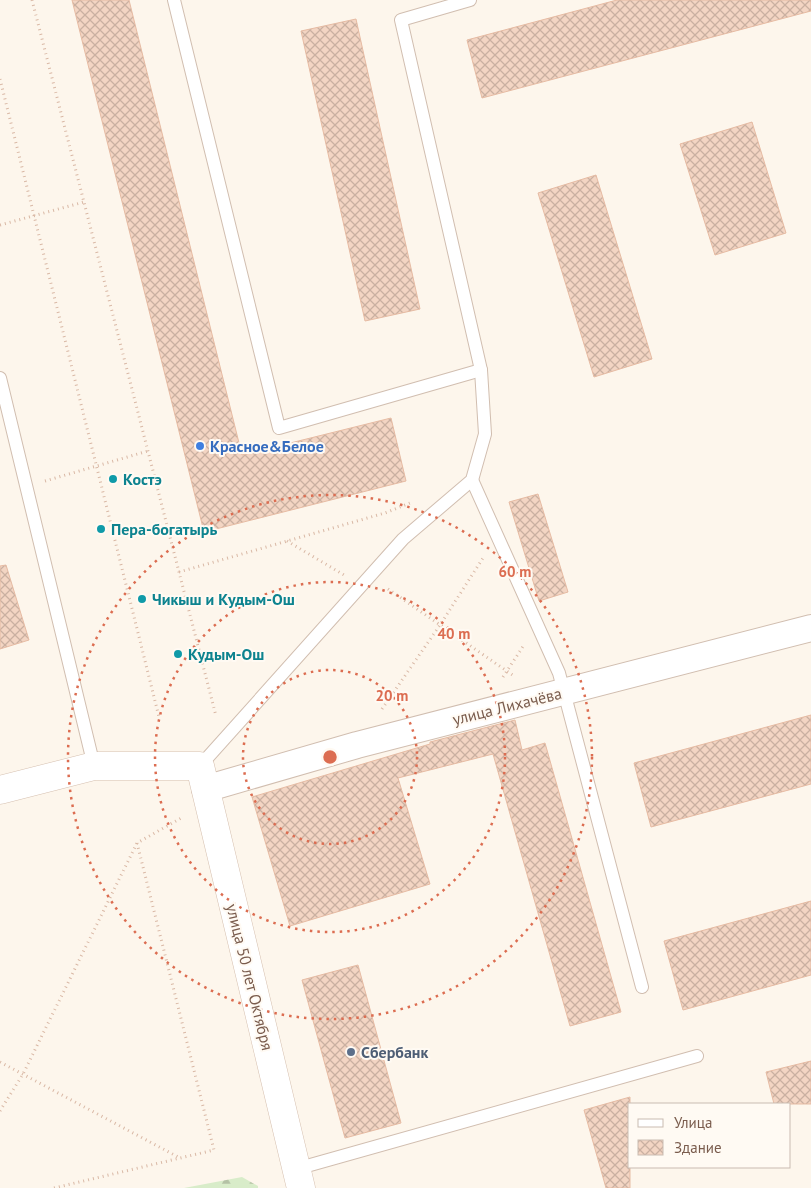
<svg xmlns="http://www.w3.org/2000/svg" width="811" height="1188" font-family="'PT Sans',sans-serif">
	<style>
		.forest { fill: url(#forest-firs) }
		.building { fill: url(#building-cross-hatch); stroke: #e6bba3 }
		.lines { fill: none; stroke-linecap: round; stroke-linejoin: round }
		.lane-casing { stroke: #d1beb0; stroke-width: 14 }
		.street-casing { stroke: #d1beb0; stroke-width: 28 }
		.secondary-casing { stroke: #d6c0b0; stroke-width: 29 }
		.path { stroke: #d9b8a5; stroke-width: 3; stroke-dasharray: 1 4; stroke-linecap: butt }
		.lane { stroke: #fff; stroke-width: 12 }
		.street { stroke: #fff; stroke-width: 26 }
		.secondary { stroke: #fff; stroke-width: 28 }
		.ring { fill: none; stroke: #dc6d51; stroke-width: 2.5; stroke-dasharray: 2.5 5 }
		.shop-dot { fill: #3f7fe0; stroke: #fffaf3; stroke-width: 2 }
		.culture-dot { fill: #0f9aa8; stroke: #fffaf3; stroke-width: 2 }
		.service-dot { fill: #5c6f8a; stroke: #fffaf3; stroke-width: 2 }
		.labels { text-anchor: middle; stroke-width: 4; stroke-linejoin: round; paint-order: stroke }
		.shop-label { font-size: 16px; font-weight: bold; fill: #366cbe; stroke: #fffaf3; text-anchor: start }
		.culture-label { font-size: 16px; font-weight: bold; fill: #0d838f; stroke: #fffaf3; text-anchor: start }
		.street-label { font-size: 16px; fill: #7a5c4d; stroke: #fffaf3 }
		.service-label { font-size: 16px; font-weight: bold; fill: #4e5e75; stroke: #fffaf3; text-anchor: start }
		.centre { fill: #dc6d51; stroke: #fffaf3; stroke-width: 2.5 }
		.ring-label { font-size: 15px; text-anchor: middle; font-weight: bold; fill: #dc6d51; stroke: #fffaf3; stroke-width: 4; stroke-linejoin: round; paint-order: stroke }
	</style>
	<defs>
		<pattern id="forest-firs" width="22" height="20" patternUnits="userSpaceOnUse" patternTransform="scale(1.25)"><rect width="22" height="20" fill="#d8ecc9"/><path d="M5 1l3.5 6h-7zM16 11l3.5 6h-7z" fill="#b4c2a5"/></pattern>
		<pattern id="building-cross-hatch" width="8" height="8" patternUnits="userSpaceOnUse" patternTransform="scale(1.25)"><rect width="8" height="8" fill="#f3d5c3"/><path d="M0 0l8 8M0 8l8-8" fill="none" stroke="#cab0a1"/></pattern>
	</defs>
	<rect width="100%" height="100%" fill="#fdf6ec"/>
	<polygon class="forest" points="242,1177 258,1186 258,1188 184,1188"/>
	<g class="building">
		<polygon points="72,0 129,0 242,455 391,418 406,481 204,532"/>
		<polygon points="617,0 811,0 811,11 482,98 467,40"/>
		<polygon points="356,19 420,309 365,321 301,31"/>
		<polygon points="752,122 786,233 715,255 680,144"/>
		<polygon points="596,175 652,359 594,377 538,193"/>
		<polygon points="538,494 568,592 539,601 509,502"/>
		<polygon points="6,565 29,640 0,649 0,566"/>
		<polygon points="811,715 811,784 651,827 634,763"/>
		<polygon points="515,720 522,750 545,743 621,1012 570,1026 493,754 398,778 430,884 290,926 252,797 430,744 430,742"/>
		<polygon points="811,901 811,975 683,1010 664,941"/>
		<polygon points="358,965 401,1123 345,1138 302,980"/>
		<polygon points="811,1061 811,1104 774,1104 766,1072"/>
		<polygon points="630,1097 630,1188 606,1188 584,1110"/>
	</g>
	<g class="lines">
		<defs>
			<g id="lane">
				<polyline points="174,0 279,428 481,370"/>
				<polyline points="0,378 94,766"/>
				<polyline points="472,480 559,673 642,987"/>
				<polyline points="200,766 403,539 472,480 485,434 481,370 401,20 470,0"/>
				<polyline points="296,1169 697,1056"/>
			</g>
			<polyline id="street" points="205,789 357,745 811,628"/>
			<polyline id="secondary" points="0,790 94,766 200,766 301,1188"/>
		</defs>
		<use href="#lane" class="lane-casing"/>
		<use href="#street" class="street-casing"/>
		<use href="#secondary" class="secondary-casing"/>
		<g class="path">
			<polyline points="32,0 216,716"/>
			<polyline points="0,79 159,717"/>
			<polyline points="0,225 84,202"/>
			<polyline points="45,481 148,451"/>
			<polyline points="287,541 344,575"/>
			<polyline points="179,572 385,513 410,503"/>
			<polyline points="388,589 514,676"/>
			<polyline points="503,677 524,645"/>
			<polyline points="382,709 440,625 483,558"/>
			<polyline points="0,1062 180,1158"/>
			<polyline points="0,1111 23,1074 137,843 183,817"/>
			<polyline points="54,1188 214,1150 137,843"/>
		</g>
		<use href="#lane" class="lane"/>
		<use href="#street" class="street"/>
		<use href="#secondary" class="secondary"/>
	</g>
	<g class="ring">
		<circle cx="330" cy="757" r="87"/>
		<circle cx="330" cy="757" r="175"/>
		<circle cx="330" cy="757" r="262"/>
	</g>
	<circle class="shop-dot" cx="200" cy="446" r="5"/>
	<g class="culture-dot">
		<circle cx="113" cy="479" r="5"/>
		<circle cx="101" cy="529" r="5"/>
		<circle cx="142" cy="599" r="5"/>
		<circle cx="178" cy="654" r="5"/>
	</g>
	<circle class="service-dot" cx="351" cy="1052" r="5"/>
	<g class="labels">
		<g class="shop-label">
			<text x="210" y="452">Красное&amp;Белое</text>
		</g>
		<g class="culture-label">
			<text x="123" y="485">Костэ</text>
			<text x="111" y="535">Пера-богатырь</text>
			<text x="152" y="605">Чикыш и Кудым-Ош</text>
			<text x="188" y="660">Кудым-Ош</text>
		</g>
		<g class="street-label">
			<text transform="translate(507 706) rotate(-14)" y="6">улица Лихачёва</text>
			<text transform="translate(250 977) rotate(76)" y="6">улица 50 лет Октября</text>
		</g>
		<g class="service-label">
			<text x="361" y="1058">Сбербанк</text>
		</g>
	</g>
	<circle cx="330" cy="757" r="8" class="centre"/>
	<g class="ring-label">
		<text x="515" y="577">60 m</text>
		<text x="454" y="639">40 m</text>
		<text x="392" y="701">20 m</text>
	</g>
	<rect x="628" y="1103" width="162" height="65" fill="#fffaf3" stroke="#cabbb1"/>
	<rect x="638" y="1119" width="25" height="8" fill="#ffffff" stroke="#cabbb1"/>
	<text x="674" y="1128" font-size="15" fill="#7a5c4d">Улица</text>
	<rect x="638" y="1140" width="25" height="15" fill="url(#building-cross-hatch)" stroke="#cabbb1"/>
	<text x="674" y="1153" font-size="15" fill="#7a5c4d">Здание</text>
</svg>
